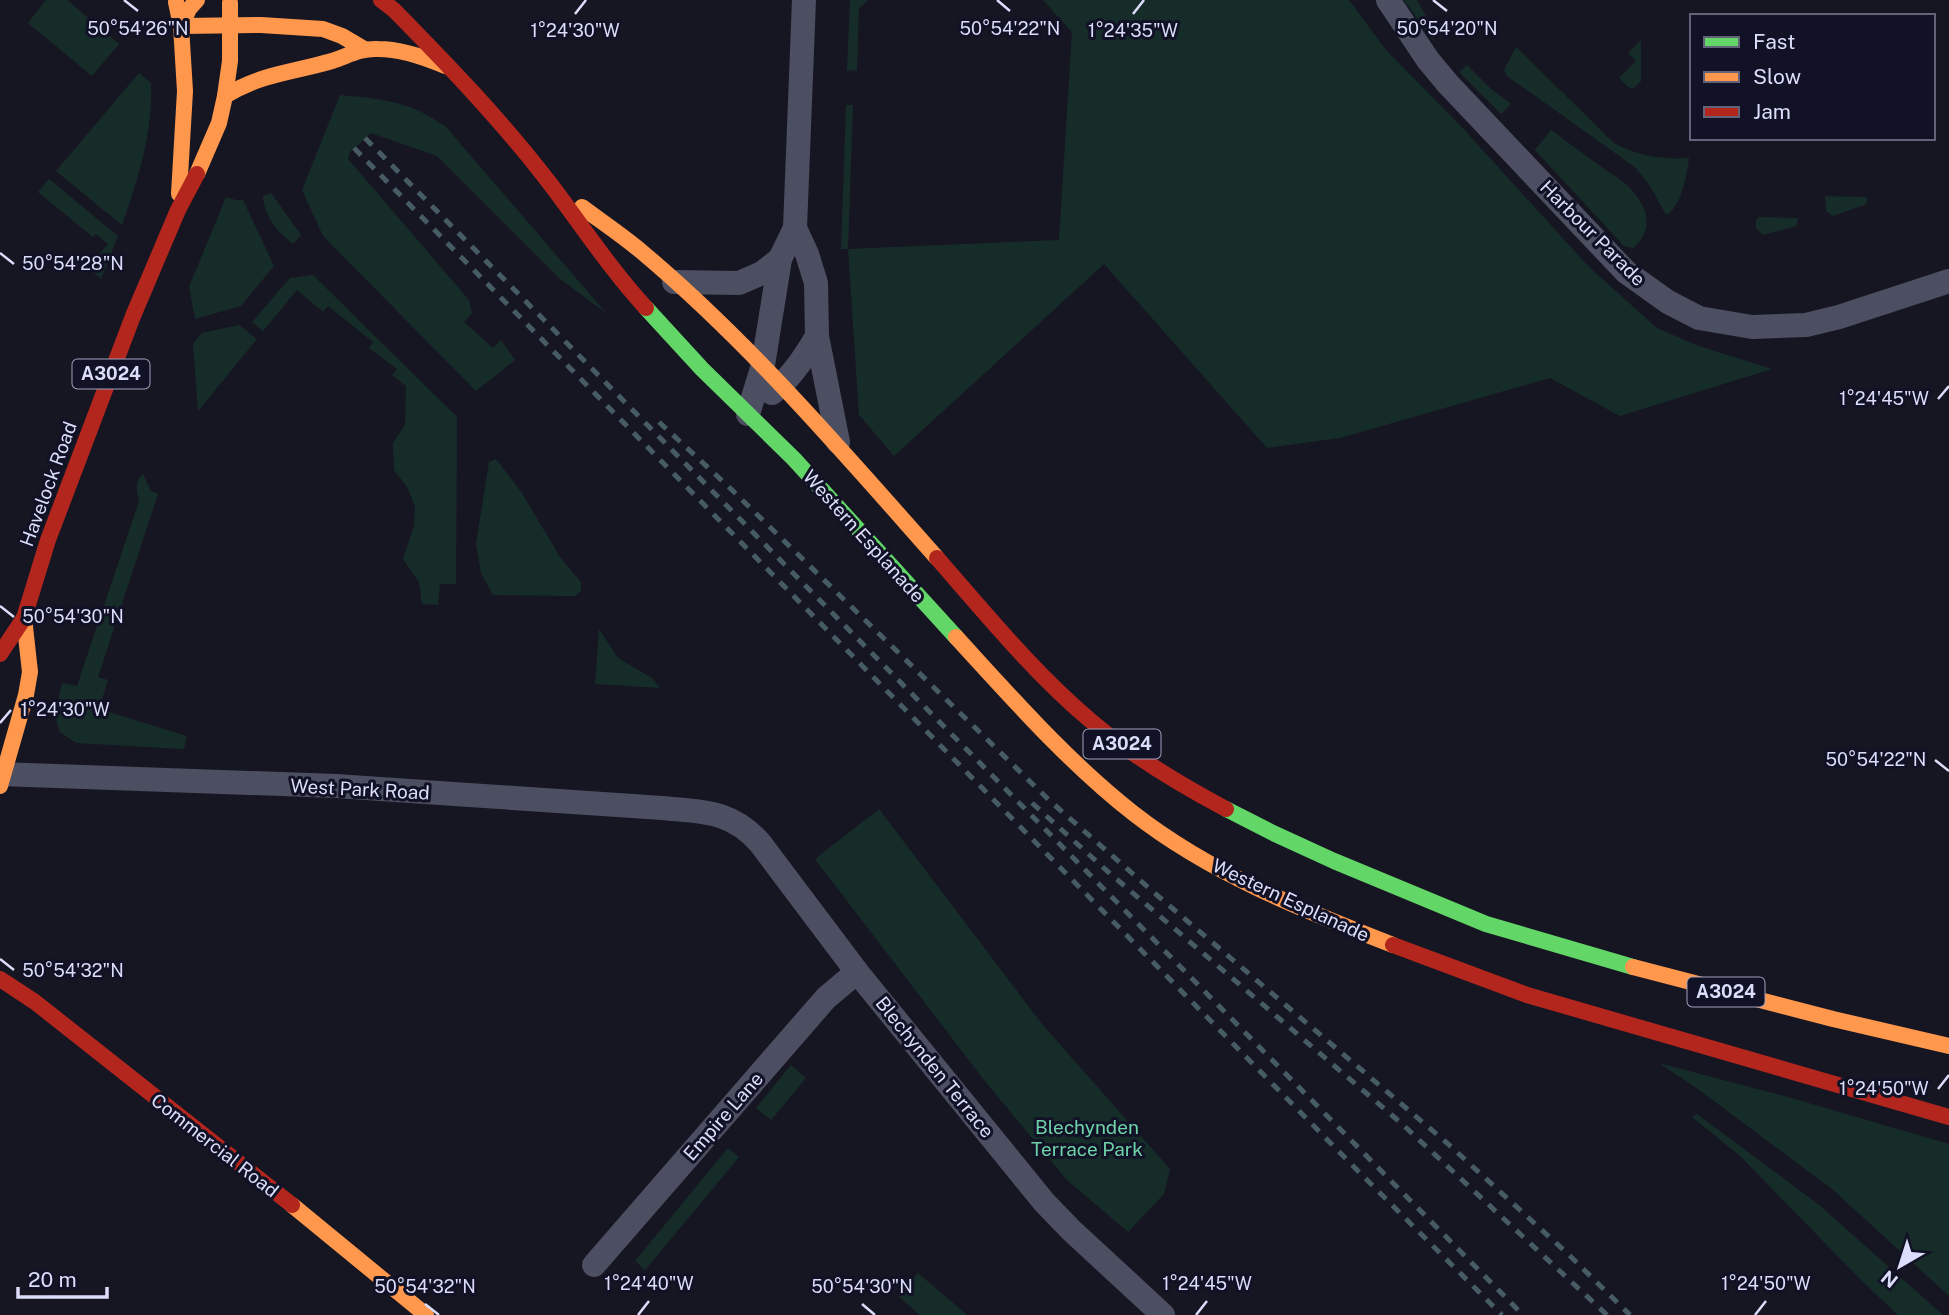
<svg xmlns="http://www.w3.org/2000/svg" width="1949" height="1315" font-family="'Public Sans',sans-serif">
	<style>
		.green { fill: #162c29 }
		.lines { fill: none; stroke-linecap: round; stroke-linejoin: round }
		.street { stroke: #4c4f61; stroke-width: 24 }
		.fast { stroke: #63d668; stroke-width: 16 }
		.slow { stroke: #ff974d; stroke-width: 16 }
		.jam { stroke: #b3261e; stroke-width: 16 }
		.rail { stroke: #465b64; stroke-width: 5; stroke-dasharray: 10 9; stroke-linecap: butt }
		.ticks { fill: none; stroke: #dbddfb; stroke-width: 2.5 }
		.labels { text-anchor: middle; stroke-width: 6; stroke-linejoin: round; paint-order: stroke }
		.shield { fill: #121226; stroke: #9fa0bb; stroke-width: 2 }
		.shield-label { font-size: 18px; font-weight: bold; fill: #dbddfb }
		.street-label { font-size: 19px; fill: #dbddfb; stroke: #121226 }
		.park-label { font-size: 19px; fill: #6fd3a9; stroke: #121226 }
		.ticks-label { font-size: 18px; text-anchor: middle; fill: #dbddfb; stroke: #121226; stroke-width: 6; stroke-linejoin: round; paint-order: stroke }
	</style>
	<rect width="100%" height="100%" fill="#161622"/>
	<g class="green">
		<polygon points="46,0 67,0 119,44 92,76 28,23"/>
		<polygon points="850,0 868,0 859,8 857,71 847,70"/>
		<polygon points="1043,0 1349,0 1386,50 1458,123 1589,267 1657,328 1696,345 1772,369 1620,416 1550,378 1340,438 1267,448 1104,264 894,456 859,415 848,249 841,249 846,105 853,105 848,249 1059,240 1072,32"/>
		<polygon points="1404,0 1417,0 1426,16 1434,42"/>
		<polygon points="1641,40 1641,81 1633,89 1628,87 1619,78 1636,61 1628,53"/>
		<path d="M1516 47 1614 143C1639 156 1661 160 1689 158 1687 175 1681 208 1666 215L1652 189 1636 168 1507 76 1504 70Z"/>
		<polygon points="1467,65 1490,88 1511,104 1501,114 1459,72"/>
		<path d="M139 73 151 83C153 132 138 179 122 225L56 171Z"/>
		<path d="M340 95C383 99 410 101 446 127L606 313 560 279 437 156 371 133 350 152 348 159 469 300 472 313 464 322 493 348 501 340 515 360 476 391 323 236 302 190Z"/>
		<path d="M1551 130C1566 141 1581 152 1596 163 1606 171 1619 177 1628 186 1647 205 1656 229 1633 248L1624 246 1535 150Z"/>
		<polygon points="49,179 118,236 101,279 91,270 97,263 94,260 108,244 96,234 93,237 38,192"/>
		<path d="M271 193 301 235 293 244C278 233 264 216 263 196Z"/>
		<polygon points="1825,196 1867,197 1867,204 1833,216 1826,211"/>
		<polygon points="226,197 236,200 243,200 274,266 241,306 195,319 189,287"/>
		<polygon points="1759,217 1798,218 1797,226 1763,235 1756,228 1756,220"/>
		<polygon points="313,275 457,417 456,584 440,584 438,605 422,604 419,582 403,559 414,526 415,506 407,487 394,470 393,443 405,425 406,386 392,375 397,369 369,348 373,342 328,306 323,312 297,290 263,331 252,322 290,278"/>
		<polygon points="239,325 257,339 198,411 193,344 202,333"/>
		<polygon points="496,459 522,493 560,557 581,582 581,591 575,596 493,595 481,573 476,544 489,462"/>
		<path d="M143 474 151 491 158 494 98 677 108 680 99 709 187 736 184 749 76 743 60 732 55 716 62 683 77 686 139 501C137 490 134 483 143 474Z"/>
		<polygon points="599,629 618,658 652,678 660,688 595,684"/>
		<polygon points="879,809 1042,1024 1170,1169 1164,1194 1128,1232 1067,1180 984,1080 815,859"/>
		<polygon points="1659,1063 1788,1097 1949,1144 1949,1296 1832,1189 1695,1087"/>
		<polygon points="791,1065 806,1078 771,1120 756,1108"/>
		<polygon points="1697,1114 1818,1204 1943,1315 1898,1315 1861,1280 1740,1156 1692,1117"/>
		<polygon points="728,1148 739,1157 645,1270 635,1261"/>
		<polygon points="918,1273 967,1315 920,1315 898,1296"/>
	</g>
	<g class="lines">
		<g class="street">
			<polyline points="1388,0 1428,60 1448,84 1626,272 1668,302 1699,318 1752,327 1806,325 1839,317 1949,281"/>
			<polyline points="795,228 807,254 816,283 817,336 838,442"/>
			<polyline points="674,282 739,283 762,273 780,259"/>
			<path d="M772 393C791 378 805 357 817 336"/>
			<polyline points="748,414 763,365 780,259 795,228 804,0"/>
			<path d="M0 774 336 786 662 808C703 812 731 810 760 843L857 972 1044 1202 1071 1230 1163 1315"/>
			<polyline points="594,1265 826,998 857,972"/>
		</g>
		<g class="fast">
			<polyline points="646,308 702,369 794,459 956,637"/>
			<polyline points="1226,809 1273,833 1334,861 1486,924 1633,967"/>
		</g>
		<g class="slow">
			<polyline points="176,2 181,26 261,25 323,29 342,36 364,49"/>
			<polyline points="225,96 230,61 230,3"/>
			<path d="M197 174 219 123 225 96C263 73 291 73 332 61 348 56 360 48 378 49 401 49 424 57 445 66"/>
			<polyline points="179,194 185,91 181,26 189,9 197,0"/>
			<path d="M582 207C602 222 623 236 642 252 750 343 843 452 937 558"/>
			<path d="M956 637C1012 698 1068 762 1133 813 1211 874 1303 910 1393 945"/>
			<polyline points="0,786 26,695 30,672 24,618"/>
			<polyline points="1633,967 1833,1019 1949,1046"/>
			<polyline points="292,1205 426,1315"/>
		</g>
		<g class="jam">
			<path d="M381 0 394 10C448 65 501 120 548 181 581 224 610 269 646 308"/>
			<path d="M937 558C986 614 1034 673 1091 721 1132 756 1179 784 1226 809"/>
			<polyline points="0,654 24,618 48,540 133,316 178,210 197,174"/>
			<polyline points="1393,945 1527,995 1949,1117"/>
			<polyline points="0,979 35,1002 292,1205"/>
		</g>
		<g class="rail">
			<polyline points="365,138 1523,1315"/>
			<polyline points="354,148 1358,1171 1502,1315"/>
			<polyline points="659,422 731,489 1050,801 1158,896 1447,1143 1568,1254 1630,1315"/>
			<polyline points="1032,803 1106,870 1401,1123 1607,1315"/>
		</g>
	</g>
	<path class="ticks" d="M124 0 138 11M997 0 1010 11M1433 0 1447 11M575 14 586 0M1133 14 1144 0M0 253 14 264M1938 399 1949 386M0 606 14 617M0 723 11 710M1935 760 1949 771M0 959 14 970M1938 1089 1949 1075M425 1304 439 1315M862 1304 875 1315M638 1315 649 1301M1196 1315 1207 1301M1755 1315 1766 1301"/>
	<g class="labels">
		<g class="shield">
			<rect x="72.5" y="359.5" width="77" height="29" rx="5"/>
			<rect x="1083.5" y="729.5" width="77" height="29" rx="5"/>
			<rect x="1687.5" y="977.5" width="77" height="29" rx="5"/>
		</g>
		<g class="shield-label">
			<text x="111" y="380">A3024</text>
			<text x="1122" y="750">A3024</text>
			<text x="1726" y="998">A3024</text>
		</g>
		<g class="street-label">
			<text transform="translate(1593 233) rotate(45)" y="7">Harbour Parade</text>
			<text transform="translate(48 484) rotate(-70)" y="7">Havelock Road</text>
			<text transform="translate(864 536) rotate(48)" y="7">Western Esplanade</text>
			<text transform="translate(360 789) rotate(3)" y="7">West Park Road</text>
			<text transform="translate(1291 900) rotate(25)" y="7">Western Esplanade</text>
			<text transform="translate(935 1067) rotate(51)" y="7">Blechynden Terrace</text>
			<text transform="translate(723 1116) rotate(-49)" y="7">Empire Lane</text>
			<text transform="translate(215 1145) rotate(38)" y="7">Commercial Road</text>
		</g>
		<g class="park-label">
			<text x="1087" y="1134">Blechynden<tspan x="1087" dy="22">Terrace Park</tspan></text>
		</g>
	</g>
	<g class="ticks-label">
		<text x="138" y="35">50°54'26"N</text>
		<text x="1010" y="35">50°54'22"N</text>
		<text x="1447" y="35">50°54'20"N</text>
		<text x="575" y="37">1°24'30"W</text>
		<text x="1133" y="37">1°24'35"W</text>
		<text x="73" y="270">50°54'28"N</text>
		<text x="1884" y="405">1°24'45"W</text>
		<text x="73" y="623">50°54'30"N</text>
		<text x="65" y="716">1°24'30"W</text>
		<text x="1876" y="766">50°54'22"N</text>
		<text x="73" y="977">50°54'32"N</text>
		<text x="1884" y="1095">1°24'50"W</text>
		<text x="649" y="1290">1°24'40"W</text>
		<text x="1207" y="1290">1°24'45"W</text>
		<text x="1766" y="1290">1°24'50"W</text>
		<text x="425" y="1293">50°54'32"N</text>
		<text x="862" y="1293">50°54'30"N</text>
	</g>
	<rect x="1690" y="14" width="245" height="126" fill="#121226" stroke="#62637b" stroke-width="2"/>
	<rect x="1704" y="37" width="35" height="10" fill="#63d668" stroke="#62637b" stroke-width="2"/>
	<text x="1753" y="49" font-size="21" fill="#dbddfb">Fast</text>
	<rect x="1704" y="72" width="35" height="10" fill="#ff974d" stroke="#62637b" stroke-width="2"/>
	<text x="1753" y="84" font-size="21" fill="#dbddfb">Slow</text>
	<rect x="1704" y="107" width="35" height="10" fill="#b3261e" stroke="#62637b" stroke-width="2"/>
	<text x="1753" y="119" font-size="21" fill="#dbddfb">Jam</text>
	<g transform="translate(1900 1266) rotate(219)" stroke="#121226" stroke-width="5" paint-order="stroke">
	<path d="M0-5L12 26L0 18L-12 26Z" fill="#dbddfb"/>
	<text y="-10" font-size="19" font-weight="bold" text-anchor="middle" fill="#dbddfb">N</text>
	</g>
	<path d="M18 1287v10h89v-10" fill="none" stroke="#dbddfb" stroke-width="3.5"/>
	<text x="28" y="1287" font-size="21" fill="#dbddfb" stroke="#121226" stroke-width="5" paint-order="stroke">20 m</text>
</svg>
